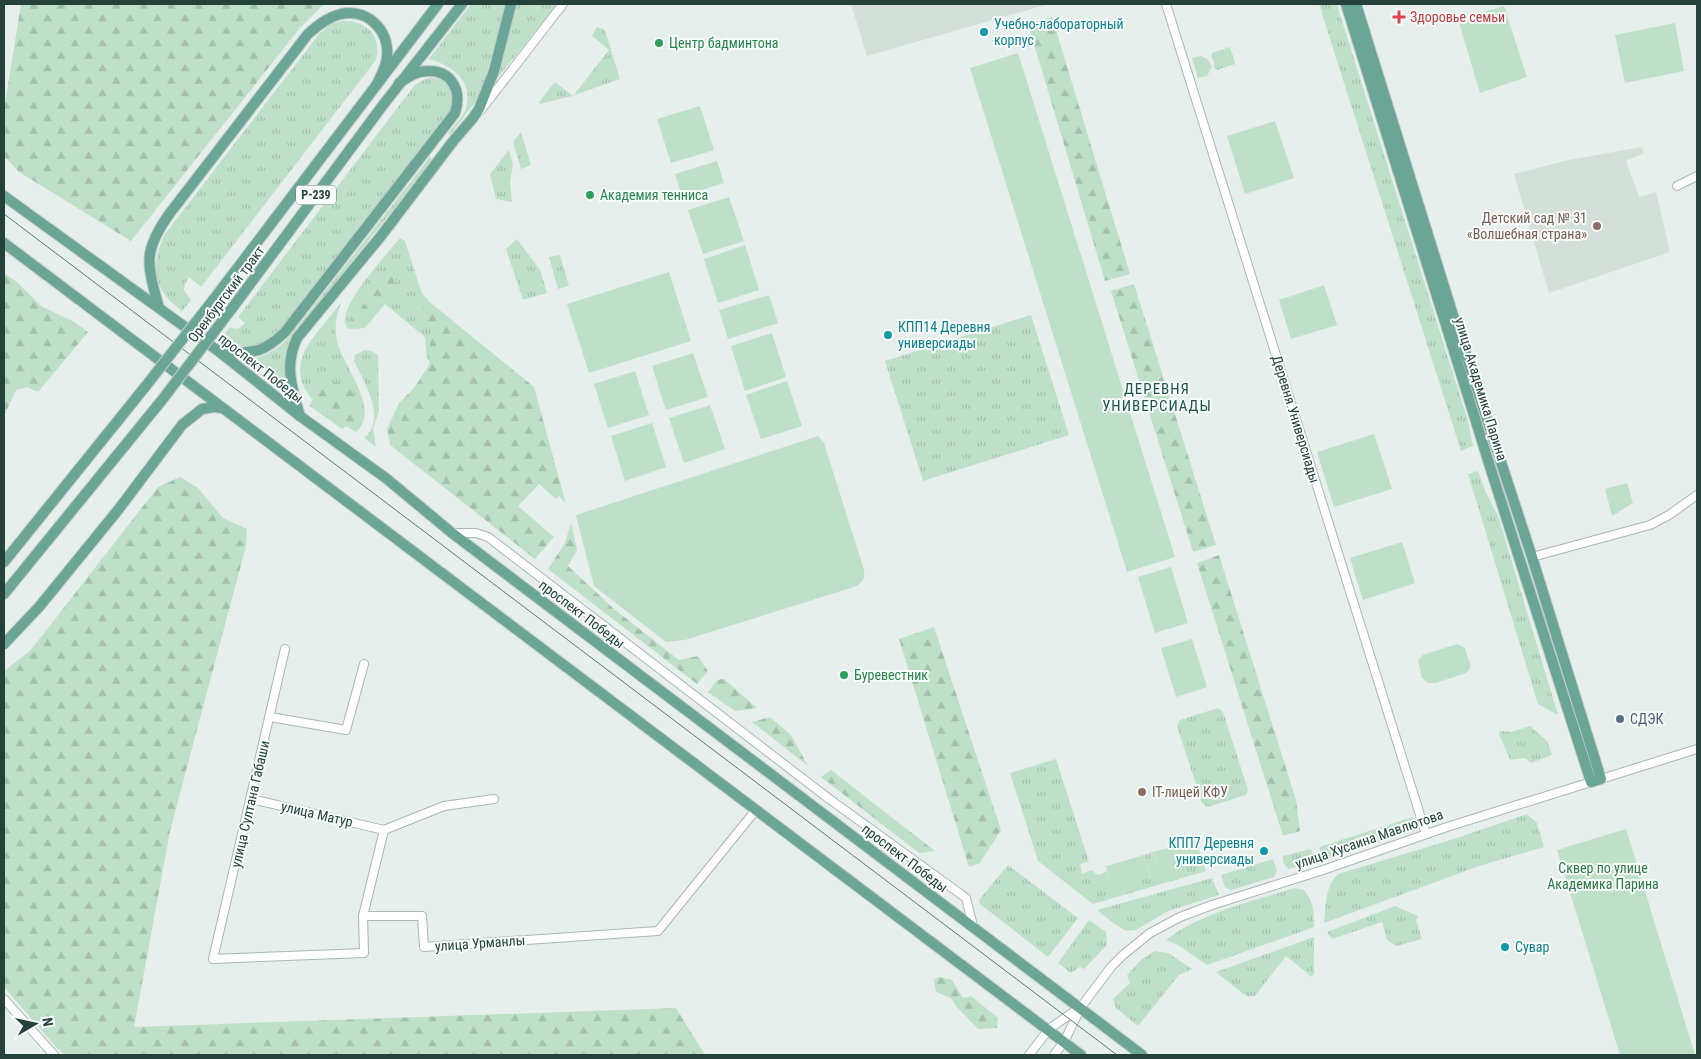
<svg xmlns="http://www.w3.org/2000/svg" width="1701" height="1059" font-family="'Roboto Condensed',sans-serif">
	<style>
		.built { fill: #d4dfda }
		.grass { fill: url(#grass-tufts) }
		.forest { fill: url(#forest-firs) }
		.park { fill: #bfe0c8 }
		.lines { fill: none; stroke-linecap: round; stroke-linejoin: round }
		.minor-casing { stroke: #a8b8b2; stroke-width: 10 }
		.major-casing { stroke: #c2cac8; stroke-width: 12 }
		.minor { stroke: #fff; stroke-width: 8 }
		.major { stroke: #6aa596; stroke-width: 10 }
		.tram { stroke: #5f7d75; stroke-width: 1 }
		.major-bridge-casing { stroke: #c2cac8; stroke-width: 12; stroke-linecap: butt }
		.major-bridge { stroke: #6aa596; stroke-width: 10 }
		.health-dot { fill: #e0444e; stroke: #f7fbf9; stroke-width: 2 }
		.culture-dot { fill: #0f9aa8; stroke: #f7fbf9; stroke-width: 2 }
		.leisure-dot { fill: #2e9e5b; stroke: #f7fbf9; stroke-width: 2 }
		.education-dot { fill: #8d6e63; stroke: #f7fbf9; stroke-width: 2 }
		.service-dot { fill: #5c6f8a; stroke: #f7fbf9; stroke-width: 2 }
		.labels { text-anchor: middle; stroke-width: 4; stroke-linejoin: round; paint-order: stroke }
		.shield { fill: #f7fbf9; stroke: #637a73; stroke-width: 1 }
		.shield-label { font-size: 12px; font-weight: bold; fill: #24423a }
		.health-label { font-size: 14px; fill: #be3a42; stroke: #f7fbf9; text-anchor: start }
		.culture-label { font-size: 14px; fill: #0d838f; stroke: #f7fbf9; text-anchor: start }
		.leisure-label { font-size: 14px; fill: #27864d; stroke: #f7fbf9; text-anchor: start }
		.education-label { font-size: 14px; fill: #785e54; stroke: #f7fbf9; text-anchor: end }
		.street-label { font-size: 14px; fill: #24423a; stroke: #f7fbf9 }
		.service-label { font-size: 14px; fill: #4e5e75; stroke: #f7fbf9; text-anchor: start }
		.park-label { font-size: 14px; fill: #2d7a4b; stroke: #f7fbf9 }
		.neighbourhood-label { font-size: 15px; letter-spacing: 1px; fill: #1f5548; stroke: #f7fbf9 }
	</style>
	<defs>
		<pattern id="grass-tufts" width="24" height="20" patternUnits="userSpaceOnUse" patternTransform="scale(1.25)"><rect width="24" height="20" fill="#bfe0c8"/><path d="M3 7l-1-3M5 7V3M7 7l1-3M15 17l-1-3M17 17v-4M19 17l1-3" fill="none" stroke="#a4c1ad"/></pattern>
		<pattern id="forest-firs" width="22" height="20" patternUnits="userSpaceOnUse" patternTransform="scale(1.25)"><rect width="22" height="20" fill="#bfe0c8"/><path d="M5 1l3.5 6h-7zM16 11l3.5 6h-7z" fill="#a4c1ad"/></pattern>
	</defs>
	<rect width="100%" height="100%" fill="#e6efeb"/>
	<g class="built">
		<polygon points="851,4 1049,4 867,56"/>
		<polygon points="1642,147 1644,153 1626,161 1639,197 1656,192 1670,252 1549,293 1514,174 1568,160"/>
	</g>
	<g class="grass">
		<path d="M471 4H506L484 83 476 101 450 135 448 133C454 126 461 119 465 111 476 83 452 65 429 59Z"/>
		<polygon points="516,4 558,4 494,82"/>
		<polygon points="1319,4 1337,5 1468,421 1473,446 1461,451"/>
		<path d="M342 21C367 20 382 36 376 60L201 287 189 277 185 284 184 290 191 300 182 311C152 290 150 265 165 234L319 34 329 25Z"/>
		<polygon points="597,27 605,30 620,79 572,96 540,104 539,102 555,82 573,96 609,50 592,36"/>
		<polygon points="1230,47 1235,64 1217,70 1214,68 1214,61 1211,57 1212,53"/>
		<path d="M429 78C451 77 454 91 451 109L276 338C252 351 245 350 222 338L230 327C237 331 240 328 245 323L238 317 414 86 421 81Z"/>
		<polygon points="521,132 531,165 521,169 513,142"/>
		<polygon points="509,150 513,165 510,182 512,202 496,199 490,174"/>
		<path d="M430 157 432 160 293 337C284 356 284 365 286 385L251 360C269 354 277 350 290 336Z"/>
		<path d="M400 238 405 241 422 294 428 299 420 314 432 326 430 361 427 359 425 337 385 304 365 328 348 329C345 325 344 322 345 318 349 294 385 257 400 238Z"/>
		<polygon points="517,239 540,270 547,293 523,300 506,249"/>
		<polygon points="560,255 569,286 558,289 549,257"/>
		<path d="M341 303C336 316 334 327 337 341 343 366 382 411 356 432 329 415 287 391 304 353 309 340 331 316 341 303Z"/>
		<polygon points="1031,315 1069,435 923,481 885,361"/>
		<path d="M365 350 371 351 378 355 379 411 373 429 376 447 364 438C388 420 364 382 354 361L355 355Z"/>
		<polygon points="1478,471 1486,493 1498,516 1558,715 1538,704 1468,474"/>
		<polygon points="1218,708 1223,712 1248,790 1246,795 1208,807 1202,803 1177,726 1180,720"/>
		<polygon points="1530,726 1547,741 1552,755 1531,763 1525,758 1510,760 1499,734 1500,731 1511,732"/>
		<polygon points="1056,759 1089,862 1080,864 1082,874 1091,870 1098,875 1107,871 1112,887 1150,877 1144,855 1153,852 1159,872 1192,862 1187,843 1195,839 1206,871 1093,904 1038,861 1010,773"/>
		<path d="M1527 814 1537 823 1544 847 1479 866 1324 923C1326 906 1325 886 1338 874L1457 838Z"/>
		<polygon points="1413,817 1418,830 1323,860 1319,847"/>
		<polygon points="1311,849 1315,863 1288,869 1283,862 1283,856"/>
		<polygon points="1273,859 1277,871 1274,877 1231,890 1225,887 1221,875"/>
		<polygon points="1008,865 1078,918 1048,957 980,904 979,900"/>
		<polygon points="1212,878 1219,895 1168,911 1136,930 1126,931 1113,923 1097,910"/>
		<path d="M1294 888 1304 890C1314 903 1314 910 1314 927L1207 965 1178 945 1166 940C1203 912 1251 902 1294 888Z"/>
		<polygon points="1395,906 1418,916 1416,920 1422,939 1396,946 1387,940 1382,922 1332,939 1327,932"/>
		<polygon points="1089,920 1106,932 1107,945 1084,969 1080,967 1071,973 1058,963"/>
		<polygon points="1314,937 1314,973 1312,977 1286,956 1255,996 1246,996 1216,972"/>
		<polygon points="1155,951 1168,953 1192,969 1179,975 1138,1026 1116,1008 1113,999 1130,983 1127,975 1141,960"/>
	</g>
	<g class="forest">
		<polygon points="21,4 324,4 300,28 131,241 19,172 4,156 4,110"/>
		<polygon points="1052,17 1130,274 1105,281 1028,24"/>
		<polygon points="4,273 17,282 41,306 74,322 88,332 38,392 27,387 16,390 4,416"/>
		<polygon points="389,274 397,281 358,330 350,322"/>
		<polygon points="1134,284 1216,545 1193,552 1111,291"/>
		<polygon points="426,299 534,387 566,504 559,496 556,499 539,484 518,506 554,537 535,559 390,445 387,429 399,403 414,388 429,365 431,327 419,314"/>
		<polygon points="336,382 350,387 358,401 356,420 342,429 310,406 315,393"/>
		<polygon points="180,477 198,488 223,518 247,529 246,546 170,831 134,1027 676,1008 705,1055 65,1055 57,1048 4,987 4,671 30,651 158,487"/>
		<polygon points="571,523 577,550 568,566 614,609 679,660 698,656 708,671 697,684 548,569 565,543"/>
		<polygon points="1219,555 1296,800 1300,831 1283,836 1197,563"/>
		<polygon points="934,627 1001,830 980,863 969,867 899,639"/>
		<polygon points="724,679 757,708 735,711 708,692 717,680"/>
		<polygon points="770,717 791,735 808,766 752,722"/>
		<polygon points="831,770 935,851 919,853 821,777"/>
		<polygon points="939,977 952,980 963,998 971,996 998,1018 997,1028 978,1029 955,1005 951,998 936,992 934,980"/>
	</g>
	<g class="park">
		<polygon points="1504,6 1527,77 1480,93 1458,19"/>
		<polygon points="1675,23 1684,71 1625,83 1615,35"/>
		<polygon points="1018,53 1175,557 1127,572 970,68"/>
		<polygon points="1201,56 1207,59 1212,66 1207,76 1198,78 1192,58"/>
		<polygon points="700,106 714,150 671,163 657,119"/>
		<polygon points="1275,121 1294,178 1245,194 1227,136"/>
		<polygon points="717,161 724,183 682,196 675,174"/>
		<polygon points="729,197 744,241 703,254 688,210"/>
		<polygon points="745,245 759,290 718,303 704,259"/>
		<polygon points="669,272 691,341 589,373 567,304"/>
		<polygon points="1324,285 1337,325 1291,339 1279,300"/>
		<polygon points="769,295 778,323 728,339 719,310"/>
		<polygon points="772,333 786,377 745,391 731,346"/>
		<polygon points="693,353 708,397 666,410 652,366"/>
		<polygon points="635,371 649,415 608,428 594,384"/>
		<polygon points="787,381 802,426 761,439 746,395"/>
		<polygon points="710,405 725,449 684,463 669,418"/>
		<polygon points="652,423 666,467 625,481 611,436"/>
		<polygon points="1374,434 1392,489 1334,507 1317,452"/>
		<path d="M818 436 824 443 864 570C865 578 863 581 857 586L685 640 666 642 594 586 576 515Z"/>
		<polygon points="1627,483 1633,503 1612,516 1605,489"/>
		<polygon points="1402,542 1415,583 1363,600 1350,558"/>
		<polygon points="1171,567 1188,623 1155,633 1138,577"/>
		<polygon points="1192,639 1207,687 1176,697 1161,648"/>
		<polygon points="1457,644 1465,648 1471,667 1466,673 1436,683 1428,683 1422,678 1418,660 1423,655"/>
		<polygon points="1626,829 1695,1055 1620,1055 1557,850"/>
		<polygon points="1187,843 1193,862 1159,872 1153,852"/>
		<polygon points="1144,855 1150,877 1112,888 1106,866"/>
	</g>
	<g class="lines">
		<defs>
			<g id="minor">
				<polyline points="1166,4 1426,834"/>
				<polyline points="481,110 563,4"/>
				<polyline points="1677,186 1697,176"/>
				<polyline points="452,533 476,533 488,537 828,798 966,898 973,926"/>
				<polyline points="1532,557 1650,525 1669,515 1697,495"/>
				<polyline points="285,649 213,959 364,953 363,916 422,916 424,947 658,931 755,811"/>
				<polyline points="270,717 346,730 364,664"/>
				<polyline points="1601,779 1697,749"/>
				<polyline points="251,799 384,830"/>
				<polyline points="363,916 384,830 444,806 494,799"/>
				<polyline points="4,999 54,1055"/>
				<polyline points="1029,1055 1049,1029 1079,1008"/>
				<polyline points="1054,1055 1064,1042 1081,1007 1111,967 1123,955 1150,933 1180,917 1212,905 1323,870 1447,827 1591,782"/>
			</g>
			<g id="major">
				<polyline points="1346,4 1492,473 1591,782 1601,779 1532,557 1452,312 1356,4"/>
				<polyline points="4,196 221,353 300,416 387,479 452,533 1142,1055"/>
				<polyline points="4,243 1081,1055"/>
				<polyline points="217,295 438,4"/>
				<polyline points="233,307 383,105 462,4"/>
				<path d="M159 308C147 264 142 252 170 213L308 34C318 25 328 17 341 14 370 8 393 34 386 63 384 71 380 77 377 84"/>
				<path d="M221 353C253 352 261 355 285 332L455 113C463 88 449 66 420 72 412 74 406 79 399 83"/>
				<path d="M300 416C292 389 284 365 297 338L381 236 454 140 473 118 479 109 494 71 511 4"/>
				<polyline points="4,562 145,387"/>
				<polyline points="4,594 162,400"/>
				<polyline points="4,644 39,607 118,510 182,425 202,409 214,407 222,408"/>
			</g>
		</defs>
		<use href="#minor" class="minor-casing"/>
		<use href="#major" class="major-casing"/>
		<use href="#minor" class="minor"/>
		<use href="#major" class="major"/>
		<polyline class="tram" points="4,214 1117,1055"/>
		<defs>
			<g id="major-bridge">
				<polyline points="145,387 217,295"/>
				<polyline points="162,400 233,307"/>
			</g>
		</defs>
		<use href="#major-bridge" class="major-bridge-casing"/>
		<use href="#major-bridge" class="major-bridge"/>
	</g>
	<path class="health-dot" d="M1396.5 9.5h5v5h5v5h-5v5h-5v-5h-5v-5h5z"/>
	<g class="culture-dot">
		<circle cx="984" cy="32" r="5"/>
		<circle cx="888" cy="335" r="5"/>
		<circle cx="1264" cy="851" r="5"/>
		<circle cx="1505" cy="947" r="5"/>
	</g>
	<g class="leisure-dot">
		<circle cx="659" cy="43" r="5"/>
		<circle cx="590" cy="195" r="5"/>
		<circle cx="844" cy="675" r="5"/>
	</g>
	<g class="education-dot">
		<circle cx="1597" cy="226" r="5"/>
		<circle cx="1142" cy="792" r="5"/>
	</g>
	<circle class="service-dot" cx="1620" cy="719" r="5"/>
	<g class="labels">
		<rect class="shield" x="296" y="185.5" width="40" height="19" rx="4"/>
		<g class="shield-label">
			<text x="316" y="199">Р-239</text>
		</g>
		<g class="health-label">
			<text x="1410" y="22">Здоровье семьи</text>
		</g>
		<g class="culture-label">
			<text x="994" y="29">Учебно-лабораторный<tspan x="994" dy="16">корпус</tspan></text>
			<text x="898" y="332">КПП14 Деревня<tspan x="898" dy="16">универсиады</tspan></text>
			<text x="1254" y="848" text-anchor="end">КПП7 Деревня<tspan x="1254" dy="16">универсиады</tspan></text>
			<text x="1515" y="952">Сувар</text>
		</g>
		<g class="leisure-label">
			<text x="669" y="48">Центр бадминтона</text>
			<text x="600" y="200">Академия тенниса</text>
			<text x="854" y="680">Буревестник</text>
		</g>
		<g class="education-label">
			<text x="1587" y="223">Детский сад № 31<tspan x="1587" dy="16">«Волшебная страна»</tspan></text>
			<text x="1152" y="797" text-anchor="start">IT-лицей КФУ</text>
		</g>
		<g class="street-label">
			<text transform="translate(226 294) rotate(-53)" y="5">Оренбургский тракт</text>
			<text transform="translate(261 368) rotate(38)" y="5">проспект Победы</text>
			<text transform="translate(1481 389) rotate(73)" y="5">улица Академика Парина</text>
			<text transform="translate(1296 419) rotate(73)" y="5">Деревня Универсиады</text>
			<text transform="translate(582 614) rotate(37)" y="5">проспект Победы</text>
			<text transform="translate(250 804) rotate(-77)" y="5">улица Султана Габаши</text>
			<text transform="translate(317 814) rotate(13)" y="5">улица Матур</text>
			<text transform="translate(1369 839) rotate(-19)" y="5">улица Хусаина Мавлютова</text>
			<text transform="translate(905 858) rotate(37)" y="5">проспект Победы</text>
			<text transform="translate(480 943) rotate(-4)" y="5">улица Урманлы</text>
		</g>
		<g class="service-label">
			<text x="1630" y="724">СДЭК</text>
		</g>
		<g class="park-label">
			<text x="1603" y="873">Сквер по улице<tspan x="1603" dy="16">Академика Парина</tspan></text>
		</g>
		<g class="neighbourhood-label">
			<text x="1157" y="394">ДЕРЕВНЯ<tspan x="1157" dy="17">УНИВЕРСИАДЫ</tspan></text>
		</g>
	</g>
	<rect width="1701" height="1059" fill="none" stroke="#24423a" stroke-width="10"/>
	<g transform="translate(35 1024) rotate(81)" stroke="#f7fbf9" stroke-width="4" paint-order="stroke">
	<path d="M0-4L9 19L0 12L-9 19Z" fill="#24423a"/>
	<text y="-8" font-size="14" font-weight="bold" text-anchor="middle" fill="#24423a">N</text>
	</g>
</svg>
